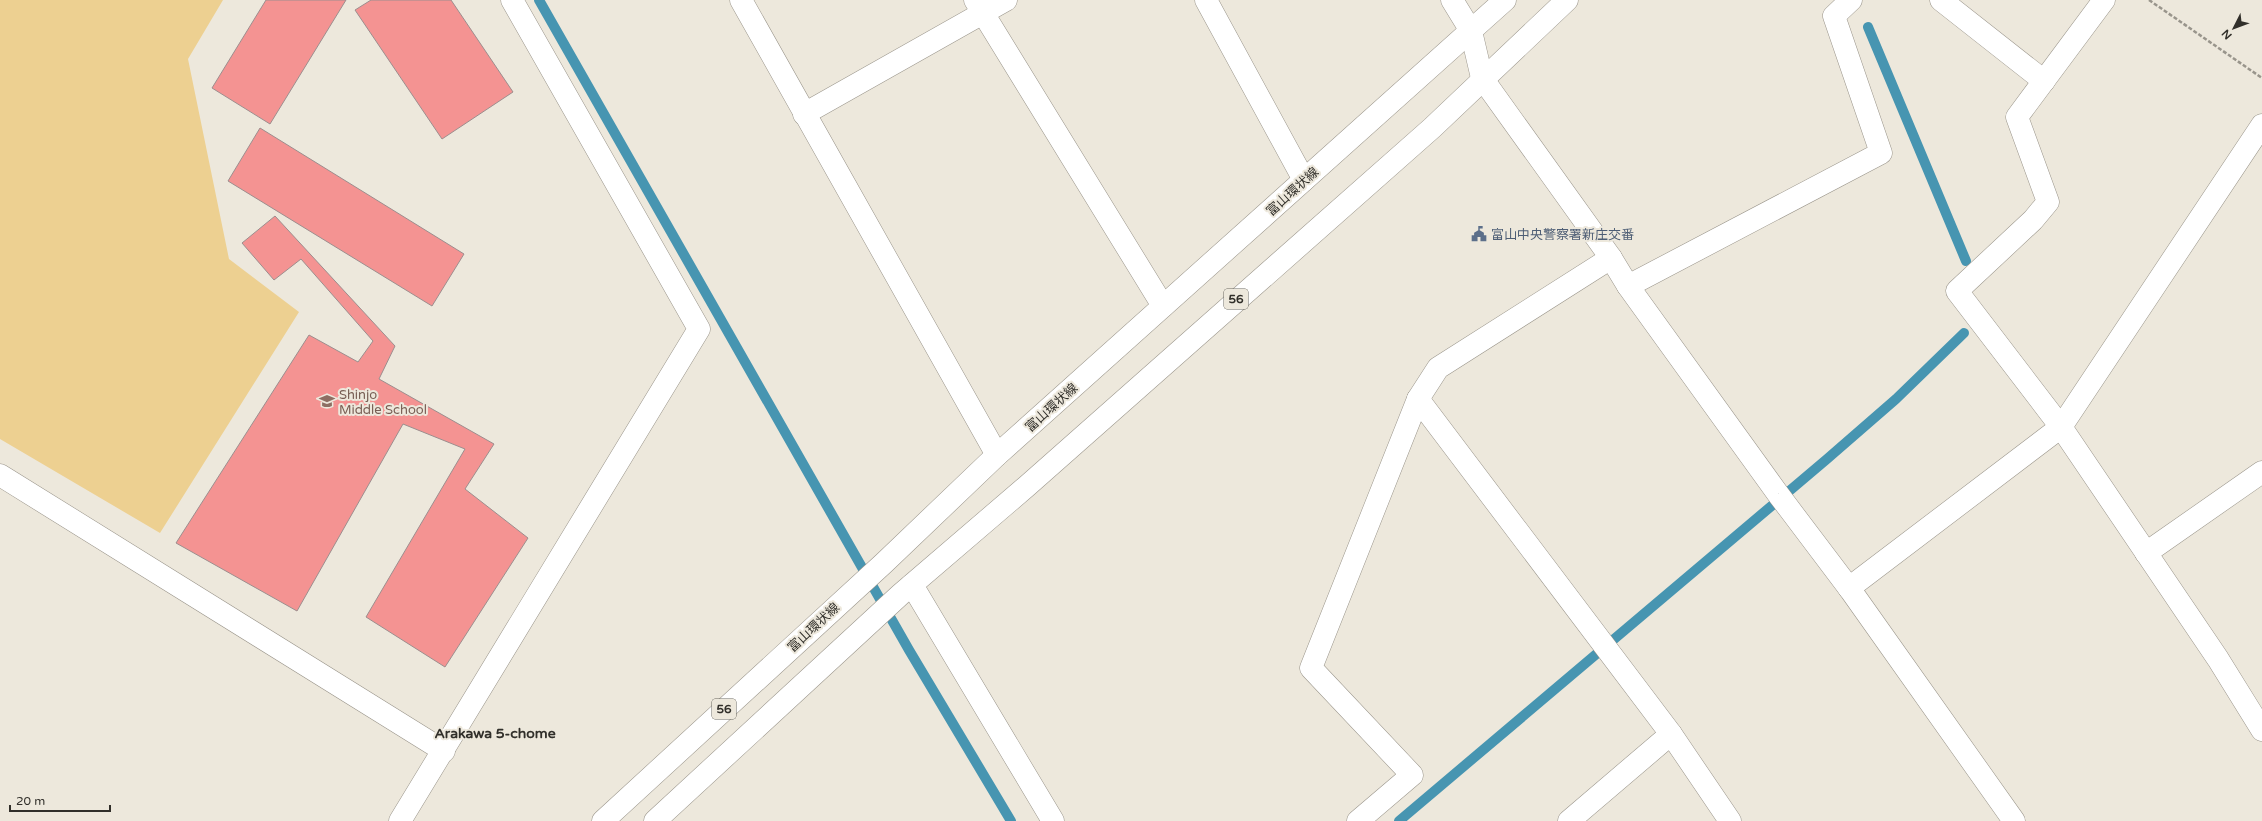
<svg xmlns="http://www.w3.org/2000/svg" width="2262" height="821" font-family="'Varela Round','Noto Sans JP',sans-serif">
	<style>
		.green { fill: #edd091 }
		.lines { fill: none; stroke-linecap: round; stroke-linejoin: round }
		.stream { stroke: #4795b1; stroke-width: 10 }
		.building { fill: #f49392; stroke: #9c8e8e }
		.minor-casing { stroke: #9a958b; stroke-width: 23 }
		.major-casing { stroke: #9a958b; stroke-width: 23 }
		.path { stroke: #99958c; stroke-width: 2.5; stroke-dasharray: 4 2; stroke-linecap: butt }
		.minor { stroke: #fff; stroke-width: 22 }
		.major { stroke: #fff; stroke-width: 22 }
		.labels { text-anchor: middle; stroke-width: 4; stroke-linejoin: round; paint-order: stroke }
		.shield { fill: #ede8dc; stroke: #69665f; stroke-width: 1 }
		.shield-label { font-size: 12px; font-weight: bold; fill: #312f2a }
		.street-label { font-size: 13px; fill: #312f2a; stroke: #ede8dc }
		.service-label { font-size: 13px; fill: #4e5e75; stroke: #ede8dc; text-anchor: start }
		.education-label { font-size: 13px; fill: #785e54; stroke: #ede8dc; text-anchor: start }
		.neighbourhood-label { font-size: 14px; font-weight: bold; fill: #312f2a; stroke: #ede8dc }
	</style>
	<rect width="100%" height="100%" fill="#ede8dc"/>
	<polygon class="green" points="0,0 223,0 188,59 229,259 299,312 160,533 0,439"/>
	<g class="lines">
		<g class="stream">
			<polyline points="539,0 909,650 1011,821"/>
			<polyline points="1868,27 1966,261"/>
			<polyline points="1399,821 1827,459 1896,399 1964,333"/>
		</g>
	</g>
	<g class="building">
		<polygon points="266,0 346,0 270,124 212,88"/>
		<polygon points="371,0 451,0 513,92 442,139 355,10"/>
		<polygon points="260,128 464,254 432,306 228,181"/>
		<polygon points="275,216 395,346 379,379 494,444 465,489 528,538 445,667 366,617 465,449 403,424 297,611 176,543 309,335 358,362 373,341 301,259 274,280 242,243"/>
	</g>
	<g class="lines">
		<defs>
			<g id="minor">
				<polyline points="741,0 997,455"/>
				<polyline points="975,0 1163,306"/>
				<polyline points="1206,0 1304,180"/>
				<polyline points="1452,0 1471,31 1482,78 1611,258 1628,286 1778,494 1849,588 2014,821"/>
				<polyline points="1941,0 2044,81"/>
				<polyline points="2104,0 2017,117 2048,202 2033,220 1957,291 2061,427 2218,659 2262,730"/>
				<polyline points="804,114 1006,0"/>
				<polyline points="1628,286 1881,153 1834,16 1851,0"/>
				<polyline points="1418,399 1671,734 1730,821"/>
				<polyline points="0,475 444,751"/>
				<polyline points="2146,553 2262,472"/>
				<polyline points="912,585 1053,821"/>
				<polyline points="1849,588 2061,427 2262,125"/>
				<polyline points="400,821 699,329 512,0"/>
				<polyline points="1358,821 1412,775 1311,668 1418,399 1438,368 1611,258"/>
				<polyline points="1569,821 1671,734"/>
			</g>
			<g id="major">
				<polyline points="603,821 884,563 997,455 1505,0"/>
				<polyline points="655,821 901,594 1027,486 1432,128 1567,0"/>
			</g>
		</defs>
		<use href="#minor" class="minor-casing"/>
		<use href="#major" class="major-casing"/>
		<polyline class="path" points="2149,0 2262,78"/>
		<use href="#minor" class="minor"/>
		<use href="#major" class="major"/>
	</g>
	<defs>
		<symbol id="civic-bare" viewBox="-9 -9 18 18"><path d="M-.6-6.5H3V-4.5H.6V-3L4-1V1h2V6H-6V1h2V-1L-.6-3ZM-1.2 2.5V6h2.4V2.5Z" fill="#5c6f8a" stroke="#ede8dc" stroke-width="2.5" paint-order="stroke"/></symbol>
		<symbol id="school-bare" viewBox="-9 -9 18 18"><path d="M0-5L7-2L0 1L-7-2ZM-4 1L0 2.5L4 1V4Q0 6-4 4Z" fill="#8d6e63" stroke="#ede8dc" stroke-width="2.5" paint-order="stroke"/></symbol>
	</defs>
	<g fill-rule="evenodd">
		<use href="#civic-bare" x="1468" y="223" width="22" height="22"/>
		<use href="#school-bare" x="316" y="390" width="22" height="22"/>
	</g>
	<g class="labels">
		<g class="shield">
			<rect x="1224" y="289" width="24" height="20" rx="3"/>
			<rect x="712" y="699" width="24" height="20" rx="3"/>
		</g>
		<g class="shield-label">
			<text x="1236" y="303">56</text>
			<text x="724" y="713">56</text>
		</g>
		<g class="street-label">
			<text transform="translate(1292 191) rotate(-42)" y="5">富山環状線</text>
			<text transform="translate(1051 407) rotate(-42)" y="5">富山環状線</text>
			<text transform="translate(813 627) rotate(-43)" y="5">富山環状線</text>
		</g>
		<g class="service-label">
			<text x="1491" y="239">富山中央警察署新庄交番</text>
		</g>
		<g class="education-label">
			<text x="339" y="399">Shinjo<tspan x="339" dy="15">Middle School</tspan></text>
		</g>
		<g class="neighbourhood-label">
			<text x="495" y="738">Arakawa 5-chome</text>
		</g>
	</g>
	<g transform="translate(2234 28) rotate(228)" stroke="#ede8dc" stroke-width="3" paint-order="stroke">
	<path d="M0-3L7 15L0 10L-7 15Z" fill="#312f2a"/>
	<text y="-6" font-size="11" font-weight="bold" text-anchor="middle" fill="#312f2a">N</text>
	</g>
	<path d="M10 805v6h100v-6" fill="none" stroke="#312f2a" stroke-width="2"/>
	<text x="16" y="805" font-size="12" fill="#312f2a" stroke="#ede8dc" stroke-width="3" paint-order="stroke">20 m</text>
</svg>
